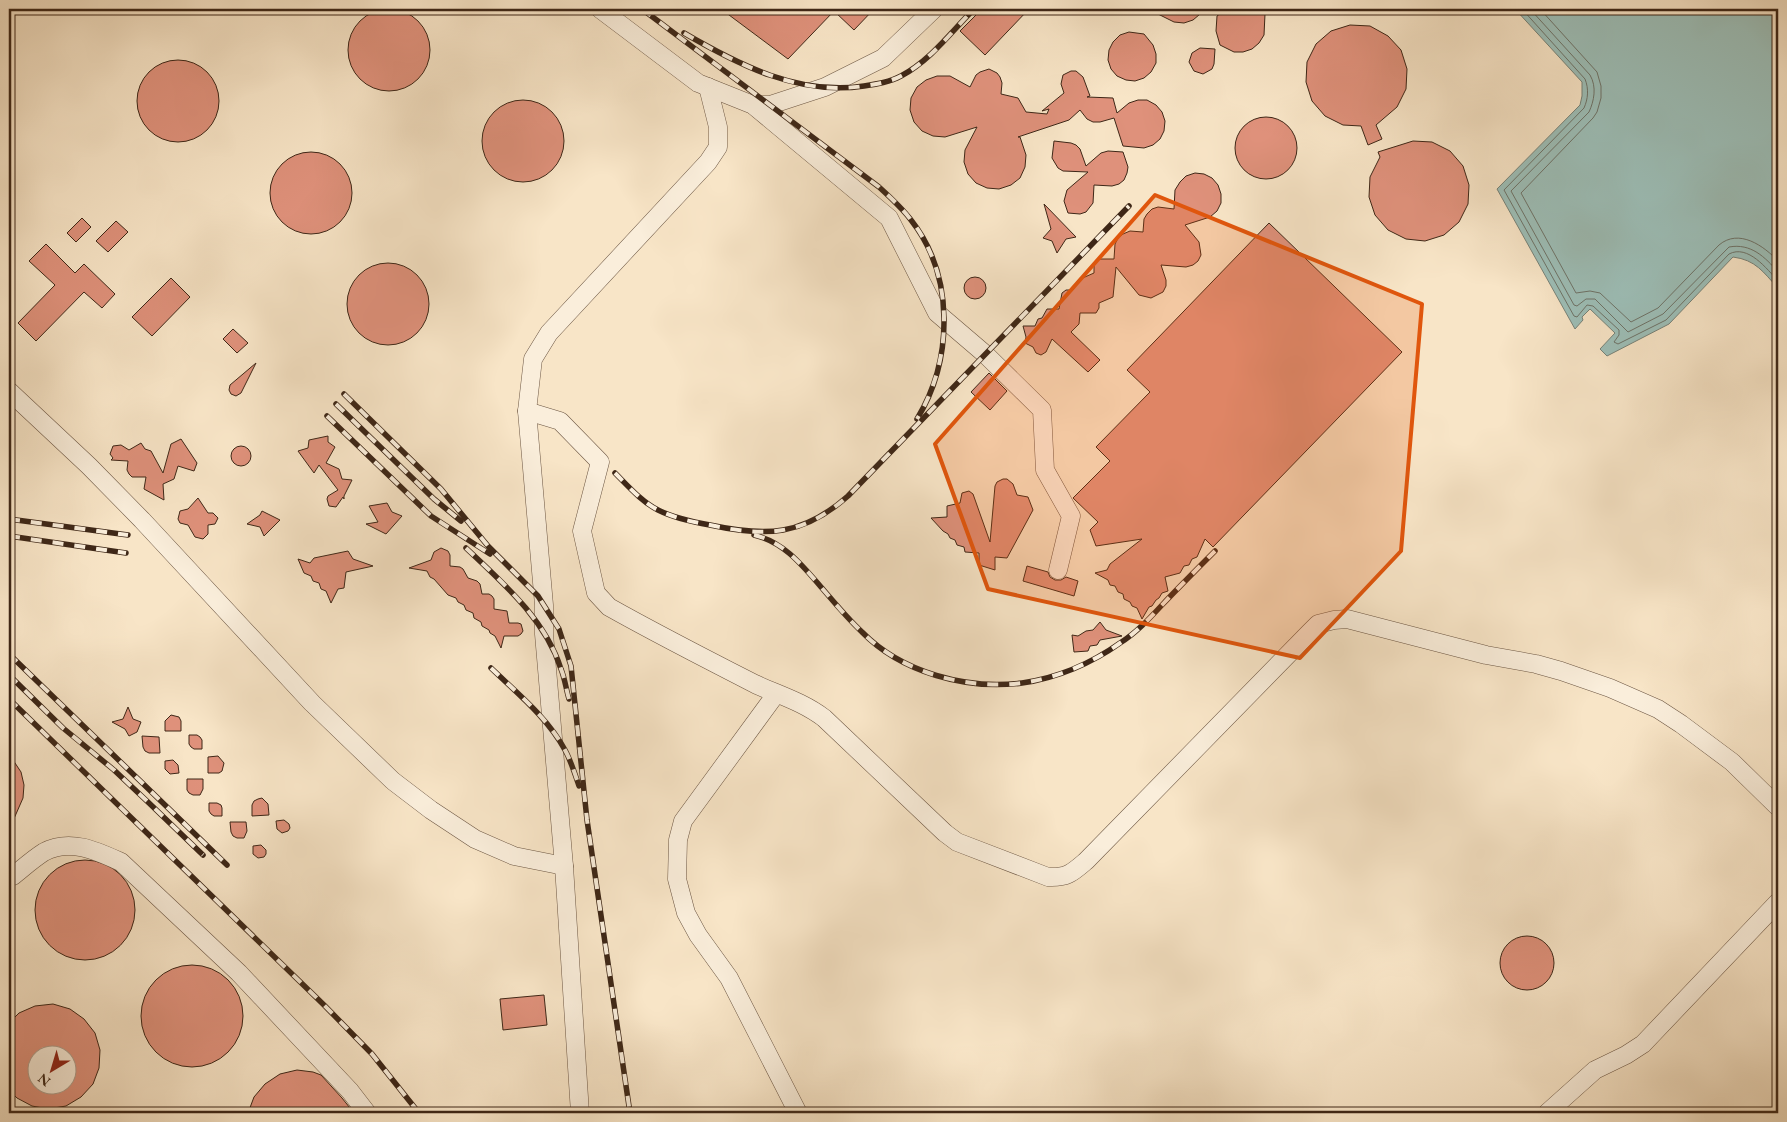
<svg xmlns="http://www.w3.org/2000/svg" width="1787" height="1122" font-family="'EB Garamond',serif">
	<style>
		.water { fill: #9dbfb8; stroke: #778278 }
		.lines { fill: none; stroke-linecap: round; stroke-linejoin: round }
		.shore { stroke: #6e7368; stroke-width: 1 }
		.building { fill: #df917b; stroke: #3e2717; fill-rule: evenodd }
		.minor-casing { stroke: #6c5643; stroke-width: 19 }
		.minor { stroke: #faeedb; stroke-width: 18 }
		.rail-casing { stroke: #3e2717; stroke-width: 5.5 }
		.rail { stroke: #faeedb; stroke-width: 4; stroke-dasharray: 11; stroke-linecap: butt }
		.marked { fill: #e0560d; fill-opacity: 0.2; stroke: #e0560d; stroke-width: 4; stroke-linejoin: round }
	</style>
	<rect width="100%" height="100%" fill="#f8e5c7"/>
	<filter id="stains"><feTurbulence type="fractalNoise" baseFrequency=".004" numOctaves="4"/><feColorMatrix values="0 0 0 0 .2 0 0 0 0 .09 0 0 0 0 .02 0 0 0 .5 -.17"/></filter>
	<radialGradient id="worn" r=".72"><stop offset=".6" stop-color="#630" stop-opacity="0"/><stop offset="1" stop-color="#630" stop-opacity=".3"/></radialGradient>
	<path class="water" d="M1515 9H1778V288C1763 272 1756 260 1733 257L1669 324 1607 356 1600 349 1615 333 1590 309 1582 317 1583 320 1575 329 1497 189 1580 105 1582 96V82Z"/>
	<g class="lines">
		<g class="shore">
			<path d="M1522 9 1585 79C1589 89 1588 99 1584 108L1504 190 1574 316 1577 317 1587 305 1593 306 1619 330V335L1614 342 1618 344 1666 320 1729 254C1748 244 1767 269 1778 281"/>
			<path d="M1530 9 1590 75C1597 87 1594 101 1589 112L1511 191 1574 305 1577 306 1586 299H1595L1628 332 1663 314 1729 247C1751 243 1765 257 1778 272"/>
			<path d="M1540 9 1597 72 1601 86V98L1597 112 1593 118 1521 193 1576 293 1590 291 1600 293 1631 322 1658 308 1719 245C1739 228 1764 246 1778 261"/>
		</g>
	</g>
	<g class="building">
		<circle cx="389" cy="50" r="41"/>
		<polygon points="721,9 874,9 854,30 834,11 788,59"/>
		<polygon points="982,9 1029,9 985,55 960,31"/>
		<polygon points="1148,9 1206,9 1193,20 1184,23 1174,22"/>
		<polygon points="1226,9 1255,9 1265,14 1264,35 1259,43 1252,49 1243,52 1234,52 1220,45 1216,31 1217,16"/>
		<polygon points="1350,25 1370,26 1388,36 1401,50 1407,69 1406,89 1397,107 1376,125 1382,139 1368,145 1361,126 1343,125 1325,116 1312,101 1306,82 1307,62 1316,44 1331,31"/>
		<polygon points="1129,32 1144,34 1153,45 1156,54 1156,63 1151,72 1144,78 1135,81 1126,80 1117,76 1111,69 1108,60 1109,50 1113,42 1120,35"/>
		<polygon points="1200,48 1215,49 1214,64 1212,69 1203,74 1194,71 1189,62 1192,53"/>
		<circle cx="178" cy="101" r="41"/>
		<polygon points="989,69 997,73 1000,77 1002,83 1001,94 1018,98 1026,112 1047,114 1049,109 1042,111 1064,93 1061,84 1063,75 1071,71 1076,71 1083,77 1090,96 1087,97 1113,98 1117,113 1129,103 1138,100 1147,100 1156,105 1162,112 1165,121 1164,131 1160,139 1153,145 1144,148 1123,146 1114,118 1100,122 1093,122 1087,119 1080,110 1069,120 1018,137 1020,137 1026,155 1025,167 1020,178 1011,185 999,189 987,188 976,183 968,174 964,162 965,150 977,127 945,137 933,136 922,131 914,122 910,110 911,98 917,87 926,80 937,76 950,76 970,87 976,75 980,72"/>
		<circle cx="523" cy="141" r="41"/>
		<circle cx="1266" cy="148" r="31"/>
		<polygon points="1054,141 1071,143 1076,145 1080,149 1086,166 1101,153 1108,151 1123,152 1128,167 1127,173 1124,180 1119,184 1112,186 1094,185 1093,203 1086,212 1080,214 1068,213 1064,201 1067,190 1088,172 1063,171 1058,168 1052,158"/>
		<polygon points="1413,141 1432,142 1450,151 1463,166 1469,185 1468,204 1459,222 1444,235 1425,241 1406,239 1388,230 1375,215 1369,197 1370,177 1380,157 1378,152"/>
		<circle cx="311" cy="193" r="41"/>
		<polygon points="1195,173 1204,174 1212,178 1218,185 1221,194 1221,203 1217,211 1210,217 1185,225 1199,242 1201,255 1198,261 1193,265 1186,267 1161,265 1166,280 1166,286 1163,292 1151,298 1139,295 1116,267 1113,297 1099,303 1099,308 1096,313 1080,313 1079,324 1071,332 1100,360 1088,372 1052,339 1046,352 1041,355 1036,353 1033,347 1025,343 1026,337 1023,326 1035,326 1038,319 1042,318 1047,309 1059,309 1062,293 1066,290 1073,290 1078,280 1094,273 1094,265 1099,259 1114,259 1115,244 1118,238 1123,234 1130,231 1143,232 1144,219 1147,214 1152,209 1158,207 1174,209 1175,190 1180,182 1186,176"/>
		<polygon points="1044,204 1076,237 1066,239 1057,253 1052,241 1043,238 1051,229"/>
		<polygon points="82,218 91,227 76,242 67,233"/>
		<polygon points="116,221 128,232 108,252 96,241"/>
		<polygon points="1269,223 1402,352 1213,547 1205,539 1197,557 1192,559 1189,565 1184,566 1180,573 1165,577 1168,591 1162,593 1159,598 1156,600 1152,606 1149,607 1142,619 1137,608 1132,606 1130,602 1124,599 1123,594 1118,592 1115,586 1110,585 1108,580 1095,573 1107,570 1110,564 1142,539 1096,546 1090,530 1098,522 1073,498 1110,461 1096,447 1150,392 1127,370"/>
		<polygon points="46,244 75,273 84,264 115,294 102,308 84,292 36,341 18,323 55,285 29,261"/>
		<circle cx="388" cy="304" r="41"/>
		<circle cx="975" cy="288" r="11"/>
		<polygon points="171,278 190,297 152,336 132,317"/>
		<polygon points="233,329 248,343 237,353 223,339"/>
		<polygon points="256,363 241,393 236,396 231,394 229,390 230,385"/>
		<polygon points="989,373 1007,391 990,410 971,392"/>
		<polygon points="328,436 328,442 335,447 326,463 339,469 342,479 352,480 344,496 344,499 343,497 336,507 329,506 327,499 328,496 338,490 319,465 314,473 298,451 308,448 309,440"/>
		<polygon points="181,439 197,463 194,471 178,466 174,479 163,484 164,500 144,489 146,477 132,477 129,474 127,470 128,461 111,460 113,458 110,454 113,446 121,445 129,450 141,443 145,449 151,451 163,473 171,444"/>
		<circle cx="241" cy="456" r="10"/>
		<polygon points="1003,479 1007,479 1013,484 1017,495 1028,497 1033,510 1007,558 995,557 995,570 979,565 979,553 965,552 964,547 957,545 955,540 950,538 948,534 943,531 931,518 947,517 947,506 960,503 962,493 969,491 973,494 990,542 995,486 997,482"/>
		<polygon points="198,498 208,513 213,513 218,518 215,524 208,525 208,534 203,539 195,537 188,525 180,523 178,519 180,511 188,509"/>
		<polygon points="387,503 392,512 402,516 386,534 366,524 378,522 369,506"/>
		<polygon points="262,511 280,520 264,536 260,527 247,524 260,515"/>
		<polygon points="441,548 448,551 450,555 450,566 460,567 463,569 468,578 477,581 480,584 482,594 489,594 492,596 494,599 494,609 507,611 509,623 518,623 521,624 523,631 521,634 518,636 504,636 501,648 495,636 490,633 489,630 482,626 481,622 474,618 473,613 466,610 464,605 458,602 456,598 448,595 434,579 430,577 427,571 409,568 431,560 434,552"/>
		<polygon points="348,551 353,559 373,566 346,572 344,588 338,589 331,603 326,591 321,589 319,583 313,581 311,576 304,573 298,559 310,563 314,558"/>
		<polygon points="1027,566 1048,572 1050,577 1055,580 1061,580 1066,577 1078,581 1074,596 1023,581"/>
		<polygon points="1100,622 1106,630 1122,636 1100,640 1097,645 1090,646 1088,651 1074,652 1072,635 1078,636 1086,631 1093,630"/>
		<polygon points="128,707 133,719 141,722 137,732 129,736 125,729 112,722 123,719"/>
		<polygon points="171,715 179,717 181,721 181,731 165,731 165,721"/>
		<polygon points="189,735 197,735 200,737 202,740 202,749 194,749 191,747 189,744"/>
		<polygon points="142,736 159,737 160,753 149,753 145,751 143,747"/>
		<polygon points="9,754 21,772 24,785 23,798 9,830"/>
		<polygon points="218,756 224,763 222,771 219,773 208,773 208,757"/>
		<polygon points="173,760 178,765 179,773 170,774 165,769 165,761"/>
		<polygon points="187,779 203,779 203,789 200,795 193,795 189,793 187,790"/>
		<polygon points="262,798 268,804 269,815 252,816 252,805 254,801 258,799"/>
		<polygon points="209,803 217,803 221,805 222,808 222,816 214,816 211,814 209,811"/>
		<polygon points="284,820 289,824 290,828 288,831 282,833 277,829 276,821"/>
		<polygon points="230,822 246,822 247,831 244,838 237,838 233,836 231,832"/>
		<polygon points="261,845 266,850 266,854 264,857 258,858 253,854 253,846"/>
		<circle cx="85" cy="910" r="50"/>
		<circle cx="1527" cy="963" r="27"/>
		<circle cx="192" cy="1016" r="51"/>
		<polygon points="544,995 547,1025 503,1030 500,999"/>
		<path d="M53 1004 70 1009 84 1019 95 1033 100 1050 99 1068 93 1084 81 1097 66 1106 48 1109 32 1106 17 1098 9 1090V1023L19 1013 35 1006ZM38 1054H68V1084H38Z"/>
		<polygon points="297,1070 313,1072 321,1075 342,1098 350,1108 351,1113 248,1113 254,1097 265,1084 280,1074"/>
	</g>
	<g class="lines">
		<defs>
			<g id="minor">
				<polyline points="600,9 698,83 753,105 889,218 937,313 985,354 1042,410 1045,470 1071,516 1058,570"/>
				<polyline points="753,105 770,105 825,87 883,58 934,9"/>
				<polyline points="9,391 89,466 142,520 312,703 393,781 431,810 475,839 514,856 564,866"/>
				<path d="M527 411 560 421 600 462 582 531 596 593 609 607C657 634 706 659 755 684 779 695 803 702 824 718L945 833 957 842 1048 877C1067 878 1072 873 1086 861L1310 632 1318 624 1334 620 1347 619 1486 655 1536 664 1561 671 1610 688 1658 709 1681 724 1732 762 1778 807"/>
				<polyline points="776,694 683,821 678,840 677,879 686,913 698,935 729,978 798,1113"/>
				<path d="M9 877 13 876C23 868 33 859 44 852 70 838 97 851 121 862L239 973 350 1091 367 1113"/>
				<polyline points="580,1113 564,866 544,634 544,605 527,411 533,359 549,333 708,162 718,147 718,127 708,87"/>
				<polyline points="1547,1113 1595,1070 1626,1055 1643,1044 1778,902"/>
			</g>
		</defs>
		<use href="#minor" class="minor-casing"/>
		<use href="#minor" class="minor"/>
		<defs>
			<g id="rail">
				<path d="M642 9 879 187C890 197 902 208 911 220 955 276 953 360 917 419"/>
				<path d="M684 33C739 65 799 96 864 86 877 84 890 82 901 76 930 61 952 31 974 9"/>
				<polyline points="344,394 441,489 488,546 538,596 559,629 571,666 587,820 630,1113"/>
				<polyline points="336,404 434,499 461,521"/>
				<polyline points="327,416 431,516 490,554"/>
				<path d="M615 473C628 486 642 502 658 510 674 518 693 522 710 525 766 537 803 536 848 496L1129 206"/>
				<polyline points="9,519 128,535"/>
				<path d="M754 535C784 542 802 565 821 587 834 602 847 618 862 632 902 673 967 690 1022 683 1057 678 1092 663 1120 643 1136 633 1149 619 1162 605 1179 587 1197 569 1215 551"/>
				<polyline points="9,536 126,553"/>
				<path d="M466 548C503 583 545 619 561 669 565 679 566 689 569 699"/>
				<polyline points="9,654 227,865"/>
				<path d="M491 668C517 693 548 718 565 750 571 761 575 774 579 786"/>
				<polyline points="9,675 63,728 114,770 149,803 203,855"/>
				<polyline points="9,699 324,1005 372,1054 419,1113"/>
			</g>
		</defs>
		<use href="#rail" class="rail-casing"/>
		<use href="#rail" class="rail"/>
	</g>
	<path class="marked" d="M1155 195 1422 304 1401 551 1300 658 988 589 935 444Z"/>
	<rect width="1787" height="1122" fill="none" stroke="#f8e5c7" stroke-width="30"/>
	<rect x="10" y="10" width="1767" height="1102" fill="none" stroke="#3e2717" stroke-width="2.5"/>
	<rect x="15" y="15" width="1757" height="1092" fill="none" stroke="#3e2717"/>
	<g transform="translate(52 1070) rotate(218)"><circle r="24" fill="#faeedb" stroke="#af9e8d"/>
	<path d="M0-4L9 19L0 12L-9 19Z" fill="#8f2418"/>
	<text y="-8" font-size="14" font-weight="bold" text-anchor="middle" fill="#3e2717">N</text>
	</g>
	<rect width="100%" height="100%" filter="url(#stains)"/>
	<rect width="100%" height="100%" fill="url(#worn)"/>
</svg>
